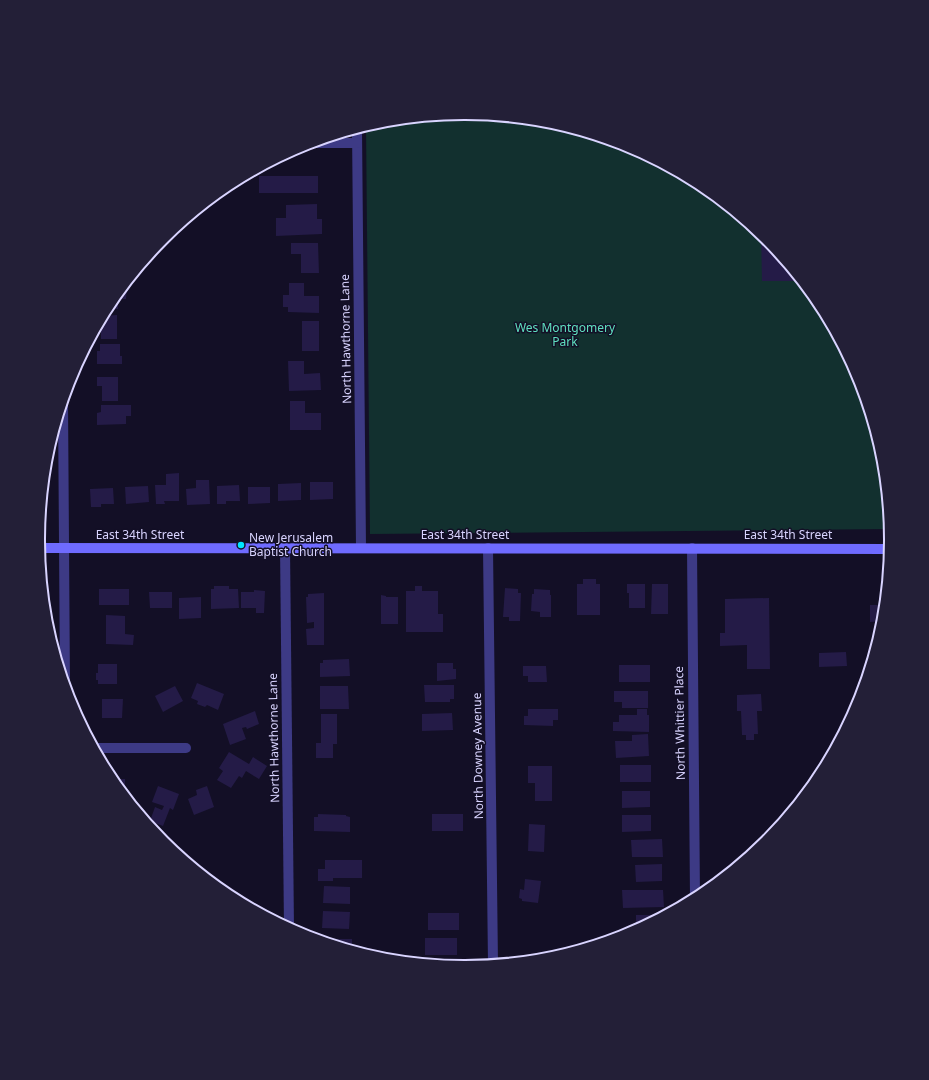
<svg xmlns="http://www.w3.org/2000/svg" width="929" height="1080" font-family="'Noto Sans',sans-serif">
	<style>
		.green { fill: #12302f }
		.building { fill: #241b47 }
		.lines { fill: none; stroke-linecap: round; stroke-linejoin: round }
		.minor { stroke: #3d3a85; stroke-width: 10 }
		.secondary { stroke: #6f6bff; stroke-width: 10 }
		.poi-dot { fill: #00e5ff; stroke: #130f26; stroke-width: 1.5 }
		.labels { text-anchor: middle; stroke-width: 3; stroke-linejoin: round; paint-order: stroke }
		.park-label { font-size: 12px; fill: #5fe0c0; stroke: #130f26 }
		.street-label { font-size: 12px; fill: #d9d4ff; stroke: #130f26 }
		.poi-label { font-size: 12px; fill: #d9d4ff; stroke: #130f26; text-anchor: start }
		.rim { fill: none; stroke: #d9d4ff; stroke-width: 2 }
	</style>
	<rect width="100%" height="100%" fill="#130f26"/>
	<polygon class="green" points="465,114 548,122 628,146 702,186 766,239 819,303 859,377 883,457 890,529 370,534 366,126 382,122"/>
	<g class="building">
		<rect x="259" y="176" width="59" height="17"/>
		<polygon points="317,204 317,219 322,219 322,234 276,236 276,218 286,218 286,205"/>
		<polygon points="761,235 766,239 801,281 762,281"/>
		<polygon points="291,243 318,243 319,273 301,273 301,254 291,254"/>
		<polygon points="289,283 304,283 304,296 319,296 319,313 288,312 288,307 283,307 283,295 289,295"/>
		<polygon points="122,288 127,288 126,299 118,299 118,309 107,308"/>
		<polygon points="117,315 117,339 101,339 101,326 98,326 103,316"/>
		<rect x="302" y="321" width="17" height="30"/>
		<polygon points="100,344 120,344 120,356 122,356 122,364 97,364 97,351 100,351"/>
		<polygon points="288,361 304,361 304,374 320,373 321,390 289,391"/>
		<polygon points="97,377 118,377 118,401 102,401 102,386 97,386"/>
		<polygon points="290,401 305,401 305,413 321,413 321,430 290,430"/>
		<polygon points="101,405 131,405 131,416 126,416 126,424 97,425 97,413 101,412"/>
		<polygon points="179,473 179,501 164,501 165,504 156,504 155,485 166,485 166,474"/>
		<polygon points="196,480 209,480 210,504 187,505 186,489 196,488"/>
		<polygon points="310,482 333,482 333,499 310,500"/>
		<polygon points="301,483 301,500 278,501 278,484"/>
		<polygon points="239,485 240,501 226,501 226,504 217,504 217,486"/>
		<polygon points="148,486 149,502 126,504 125,487"/>
		<polygon points="248,487 270,487 270,503 248,504"/>
		<polygon points="113,488 114,504 101,504 101,507 91,507 90,489"/>
		<polygon points="583,579 596,579 596,584 600,584 600,615 577,615 577,584 583,584"/>
		<polygon points="627,584 645,584 645,608 629,608 629,593 627,593"/>
		<polygon points="652,584 668,584 668,614 651,614"/>
		<polygon points="214,586 229,586 229,589 238,589 239,608 211,609 211,589 214,589"/>
		<polygon points="415,586 422,586 422,591 438,591 438,614 443,614 443,632 406,632 406,591 415,591"/>
		<polygon points="505,588 518,589 518,593 521,593 520,621 509,621 509,617 503,617"/>
		<rect x="99" y="589" width="30" height="16"/>
		<polygon points="534,589 550,590 550,595 551,595 551,617 540,617 540,612 531,611 532,594 534,594"/>
		<polygon points="254,590 265,591 264,613 256,613 256,608 241,608 241,592 254,592"/>
		<polygon points="149,592 172,592 172,608 150,608"/>
		<polygon points="324,593 324,645 307,645 306,629 314,628 314,622 307,623 306,597 308,597 308,594"/>
		<polygon points="381,595 386,596 386,597 398,597 398,624 381,624"/>
		<polygon points="201,597 201,618 179,619 179,598"/>
		<polygon points="769,598 770,669 747,669 747,645 720,646 720,633 725,633 725,599"/>
		<polygon points="870,605 885,605 883,621 870,622"/>
		<polygon points="106,615 125,616 125,634 134,635 133,645 106,644"/>
		<polygon points="846,652 847,666 819,667 819,653"/>
		<polygon points="349,659 350,676 320,677 320,663 323,663 323,660"/>
		<polygon points="437,663 453,663 453,669 456,669 456,679 437,681"/>
		<polygon points="98,664 117,664 117,684 98,684 98,680 96,680 96,673 98,673"/>
		<rect x="619" y="665" width="31" height="17"/>
		<polygon points="523,666 546,666 547,682 528,682 528,676 523,676"/>
		<polygon points="197,683 224,694 218,710 207,705 205,707 197,704 198,701 191,698"/>
		<polygon points="424,685 454,685 454,699 450,699 450,702 425,702"/>
		<polygon points="175,686 183,701 163,712 155,696"/>
		<polygon points="320,686 348,686 349,709 320,709"/>
		<polygon points="614,691 648,691 648,708 622,708 622,702 614,702"/>
		<polygon points="761,694 762,711 757,711 758,734 754,734 754,740 746,740 746,735 742,735 741,711 737,711 737,695"/>
		<polygon points="102,699 123,699 122,718 102,718"/>
		<polygon points="528,709 558,709 558,720 553,720 553,726 524,725 524,716 528,716"/>
		<polygon points="637,709 647,709 647,715 649,715 649,732 613,731 613,722 619,722 619,715 637,715"/>
		<polygon points="255,711 259,724 247,729 246,727 242,728 246,739 230,745 223,724"/>
		<polygon points="452,713 453,730 422,731 422,714"/>
		<polygon points="321,714 337,714 337,744 333,744 333,758 316,758 316,743 321,743"/>
		<polygon points="648,734 649,756 616,758 615,741 632,741 632,735"/>
		<polygon points="229,752 249,764 253,757 267,766 259,779 246,771 242,778 239,776 231,788 217,780 223,771 219,768"/>
		<rect x="620" y="765" width="31" height="17"/>
		<polygon points="528,766 552,766 552,801 535,801 535,783 528,783"/>
		<polygon points="114,777 118,777 118,779 125,779 125,796 112,779 114,779"/>
		<polygon points="158,786 179,794 173,810 170,808 163,826 150,821 155,807 162,810 164,806 152,802"/>
		<polygon points="207,786 214,807 194,815 188,799 197,795 196,790"/>
		<polygon points="622,791 650,791 650,807 622,808"/>
		<polygon points="318,814 346,815 346,816 350,817 350,832 314,831 314,817 318,817"/>
		<rect x="432" y="814" width="31" height="17"/>
		<polygon points="622,815 651,815 651,831 622,832"/>
		<polygon points="529,824 545,825 544,852 528,851"/>
		<polygon points="662,839 663,857 632,857 631,840"/>
		<polygon points="325,860 362,860 362,878 333,878 333,881 318,881 318,869 325,869"/>
		<polygon points="662,864 662,881 636,882 635,865"/>
		<polygon points="525,879 541,881 538,903 522,901 522,899 519,898 520,889 524,890"/>
		<polygon points="324,886 350,887 350,904 323,903"/>
		<polygon points="622,890 663,890 664,907 623,908"/>
		<polygon points="323,911 350,912 349,929 322,928"/>
		<rect x="428" y="913" width="31" height="17"/>
		<polygon points="636,915 663,915 636,929"/>
		<rect x="425" y="938" width="32" height="17"/>
		<polygon points="326,939 352,939 352,949 326,941"/>
	</g>
	<g class="lines">
		<g class="minor">
			<polyline points="357,129 361,548"/>
			<polyline points="310,143 357,143"/>
			<polyline points="63,401 65,686"/>
			<polyline points="285,547 289,928"/>
			<polyline points="488,548 493,964"/>
			<polyline points="692,548 695,898"/>
			<polyline points="94,748 186,748"/>
		</g>
		<polyline class="secondary" points="39,548 890,549"/>
	</g>
	<circle class="poi-dot" cx="241" cy="545" r="4"/>
	<g class="labels">
		<g class="park-label">
			<text x="565" y="332">Wes Montgomery<tspan x="565" dy="14">Park</tspan></text>
		</g>
		<g class="street-label">
			<text transform="translate(346 339) rotate(-91)" y="4">North Hawthorne Lane</text>
			<text x="140" y="539">East 34th Street</text>
			<text x="465" y="539">East 34th Street</text>
			<text x="788" y="539">East 34th Street</text>
			<text transform="translate(680 723) rotate(-91)" y="4">North Whittier Place</text>
			<text transform="translate(274 738) rotate(-91)" y="4">North Hawthorne Lane</text>
			<text transform="translate(478 756) rotate(-91)" y="4">North Downey Avenue</text>
		</g>
		<g class="poi-label">
			<text x="249" y="542">New Jerusalem<tspan x="249" dy="14">Baptist Church</tspan></text>
		</g>
	</g>
	<path d="M0 0H929V1080H0ZM464 120H465A419 419 0 0 1 884 539V541A419 419 0 0 1 465 960H464A419 419 0 0 1 45 541V539A419 419 0 0 1 464 120Z" fill="#231f37" fill-rule="evenodd"/>
	<path class="rim" d="M464 120H465A419 419 0 0 1 884 539V541A419 419 0 0 1 465 960H464A419 419 0 0 1 45 541V539A419 419 0 0 1 464 120Z"/>
</svg>
